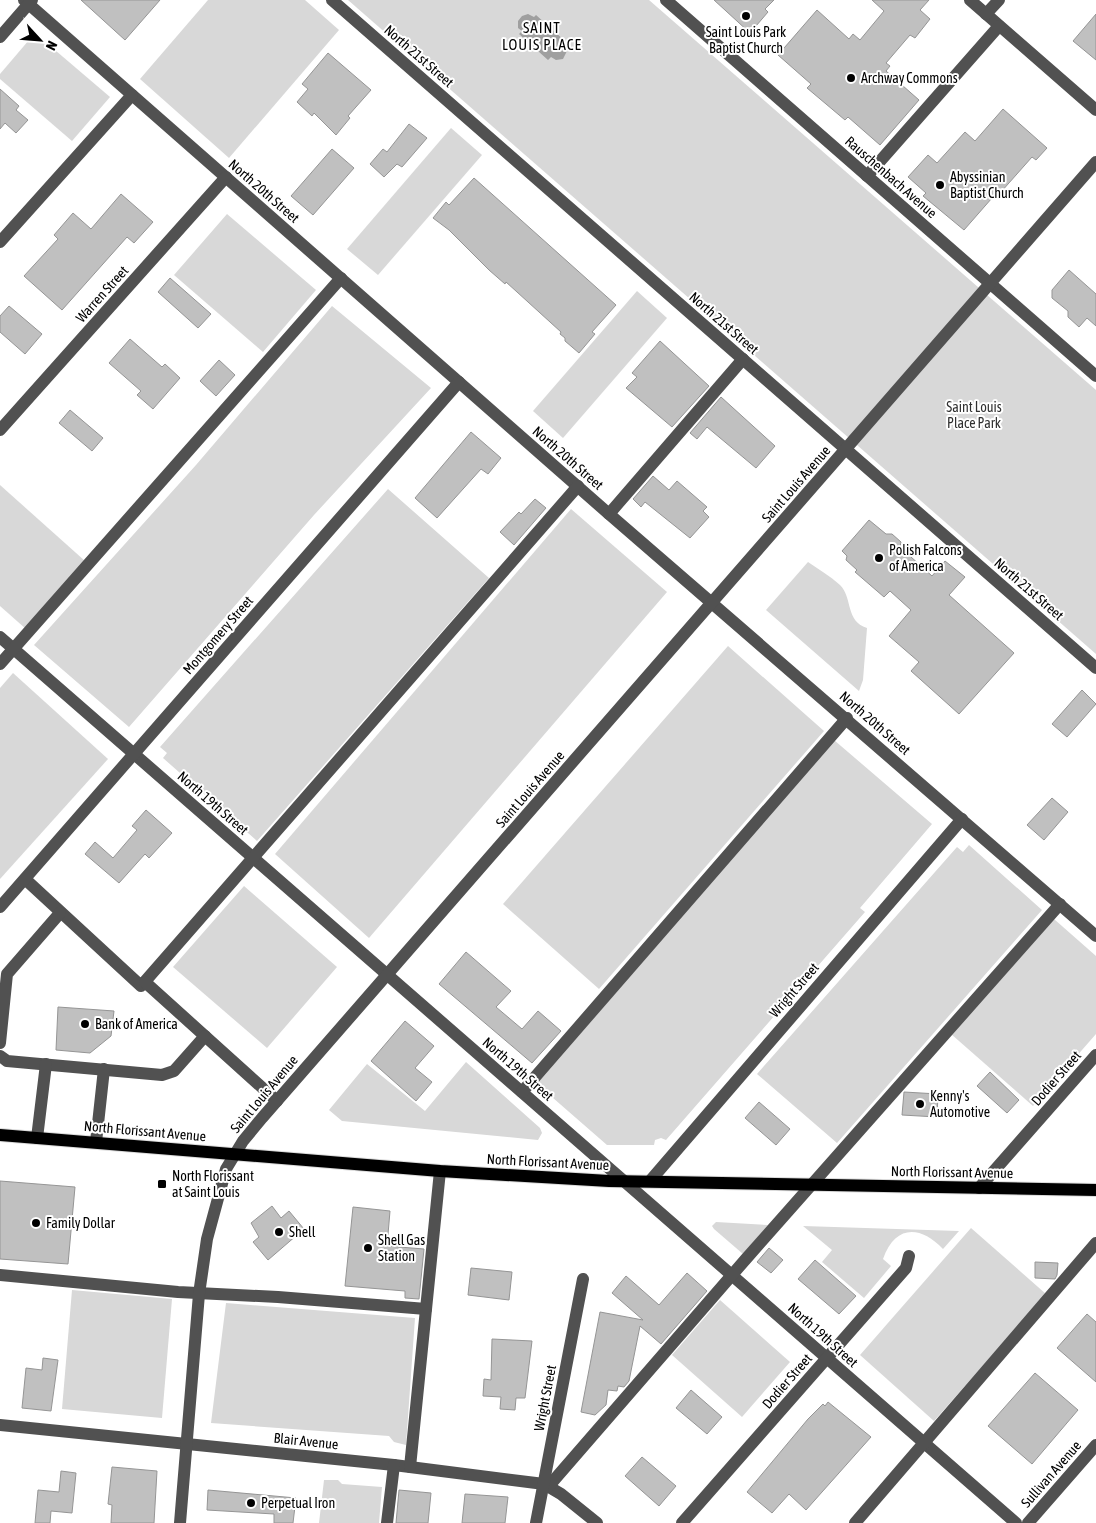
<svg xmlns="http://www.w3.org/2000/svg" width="1096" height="1523" font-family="'Asap Condensed',sans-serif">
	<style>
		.green { fill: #d8d8d8 }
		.water { fill: #9f9f9f }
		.building { fill: #c0c0c0; stroke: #959595 }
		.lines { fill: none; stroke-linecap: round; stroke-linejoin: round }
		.major-casing { stroke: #dbdbdb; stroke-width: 14 }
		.minor { stroke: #515151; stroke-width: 12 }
		.major { stroke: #000; stroke-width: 12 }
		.poi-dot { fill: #000; stroke: #fff; stroke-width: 2 }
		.labels { text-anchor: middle; stroke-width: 4; stroke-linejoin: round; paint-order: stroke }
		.poi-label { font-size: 14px; fill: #000; stroke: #fff; text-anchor: start }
		.street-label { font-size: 14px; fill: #000; stroke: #fff }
		.park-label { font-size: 14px; fill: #2f2f2f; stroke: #fff }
		.neighbourhood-label { font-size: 15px; letter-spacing: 1px; fill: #000; stroke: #fff }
	</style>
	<rect width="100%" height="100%" fill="#fff"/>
	<g class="green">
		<polygon points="208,0 305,0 339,30 229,158 140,79"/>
		<polygon points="348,0 649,0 1096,390 1096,654"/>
		<polygon points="35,33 110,97 72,141 0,79 0,74"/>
		<polygon points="451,128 482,155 378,275 347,249"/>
		<polygon points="227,214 316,290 263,352 174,275"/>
		<polygon points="637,291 667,318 563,438 533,411"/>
		<polygon points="332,306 431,388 314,515 129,727 34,645 196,465"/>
		<polygon points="0,485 85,561 26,629 0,606"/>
		<polygon points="388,489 489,578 257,841 163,758 167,753 160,747"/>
		<polygon points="571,509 667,592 369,938 275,854"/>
		<path d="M808 562C818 569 830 576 840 585 853 598 845 621 867 628L863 680 859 691 766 610Z"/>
		<polygon points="728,646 824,731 599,989 503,904"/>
		<polygon points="13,673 108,759 0,879 0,688"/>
		<polygon points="834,740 932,824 860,908 865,912 666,1140 661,1138 655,1140 654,1145 607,1145 537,1084"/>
		<polygon points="969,845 1042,910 837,1143 757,1074 957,847 963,852"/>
		<polygon points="244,886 337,967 267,1048 173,967"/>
		<polygon points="1054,919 1096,956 1096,1034 1033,1106 951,1034"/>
		<polygon points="466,1062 540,1128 542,1133 538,1140 342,1121 329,1110 367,1064 425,1111"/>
		<polygon points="716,1222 768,1225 743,1254 714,1229 712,1226"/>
		<path d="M803 1226 959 1231 943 1249C920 1225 895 1225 883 1259L891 1266 864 1298 822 1262 832 1250Z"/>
		<polygon points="971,1228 1046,1294 934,1421 860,1355"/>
		<polygon points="72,1290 172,1299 162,1418 62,1409"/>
		<polygon points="720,1300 790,1362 742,1417 672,1355"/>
		<polygon points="226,1303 415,1318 406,1445 394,1442 389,1436 211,1423"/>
		<polygon points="324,1480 338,1480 342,1484 382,1487 379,1523 319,1523"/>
	</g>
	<polygon class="water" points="528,14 534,17 536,15 565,41 563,44 567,51 563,59 556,60 551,57 548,60 519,34 522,31 518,28 518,21 522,16"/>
	<g class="building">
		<polygon points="81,0 160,0 125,40"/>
		<polygon points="714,0 774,0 765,9 768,12 750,33"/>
		<polygon points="872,0 929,0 920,10 930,19 915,38 910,35 886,63 890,66 886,71 919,100 880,145 848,117 845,120 807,88 811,84 778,55 817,10 849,39 853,34 860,40 884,11"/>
		<polygon points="1096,14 1096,60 1073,41"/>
		<polygon points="328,53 371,90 348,116 350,118 336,135 314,113 312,116 297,102 308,89 302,84"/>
		<polygon points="0,89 19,106 16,110 28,120 16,133 5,123 0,129"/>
		<polygon points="1003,109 1047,148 1036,160 1032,157 1001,192 999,190 964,230 923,196 926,193 908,177 928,155 937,163 965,132 975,141"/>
		<polygon points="409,124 427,138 402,167 397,164 384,177 370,164 383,149 387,152"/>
		<polygon points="332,149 354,168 313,215 291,196"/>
		<polygon points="474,178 616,305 592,332 595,334 579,353 565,341 565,338 560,334 561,332 506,282 505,284 489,270 449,230 433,218 446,202 449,205"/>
		<polygon points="121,194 153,222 134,243 127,237 62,310 24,276 58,239 54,235 73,213 91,229"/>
		<polygon points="1069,270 1096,294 1096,326 1087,318 1079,327 1068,317 1068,311 1052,298 1052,290"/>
		<polygon points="170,278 211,314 198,328 158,292"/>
		<polygon points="9,306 42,334 25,354 0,332 0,316"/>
		<polygon points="130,339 162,367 165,364 180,378 153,409 137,395 141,391 109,363"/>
		<polygon points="660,341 709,386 672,427 626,388 637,377 632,373"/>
		<polygon points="219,360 235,375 216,396 200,381"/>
		<polygon points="721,397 775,446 756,468 707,427 697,439 690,433"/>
		<polygon points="70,410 103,438 92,451 59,423"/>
		<polygon points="471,432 501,458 488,474 481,469 437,518 415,498"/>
		<polygon points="653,476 669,490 677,481 707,507 703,511 709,517 690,538 645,502 641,507 633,499"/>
		<polygon points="535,499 546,508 514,545 500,532 519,512 521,514"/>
		<polygon points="869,520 886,534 892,534 901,542 900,547 932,576 945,561 965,577 949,595 1014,653 959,714 911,671 919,662 889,636 911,610 890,591 884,597 855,572 857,570 846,560 847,556 842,551"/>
		<polygon points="1082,690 1096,704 1067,737 1052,724"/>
		<polygon points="1052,798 1068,812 1044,840 1027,825"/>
		<polygon points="146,810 172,833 149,858 145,854 119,883 85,854 95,842 113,858 137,830 132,826"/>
		<polygon points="466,952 511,991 496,1007 522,1029 538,1011 561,1031 532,1063 439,984"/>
		<polygon points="58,1007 114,1011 111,1036 90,1053 56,1050"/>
		<polygon points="405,1021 434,1046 415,1068 432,1082 416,1101 371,1061"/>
		<polygon points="990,1072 1019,1100 1007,1113 977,1086"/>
		<polygon points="904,1092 938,1094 937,1117 902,1115"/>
		<polygon points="759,1102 790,1129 776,1145 745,1118"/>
		<polygon points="0,1181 75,1187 68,1264 0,1259"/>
		<polygon points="272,1206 281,1218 289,1211 304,1229 268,1260 253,1242 259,1237 251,1223"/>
		<polygon points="353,1207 390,1211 387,1246 424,1249 419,1299 405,1298 405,1291 345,1286"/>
		<polygon points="769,1248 783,1260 771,1273 757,1262"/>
		<polygon points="815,1260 856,1296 839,1314 798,1279"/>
		<polygon points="1035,1262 1058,1263 1057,1275 1055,1279 1035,1278"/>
		<polygon points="471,1268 512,1272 509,1300 468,1295"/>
		<polygon points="687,1273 707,1291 661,1344 640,1326 629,1381 624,1387 618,1386 617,1391 608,1390 606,1405 595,1415 581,1412 600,1312 643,1320 612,1293 626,1276 659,1305"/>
		<polygon points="1087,1314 1096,1322 1096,1382 1057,1348"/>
		<polygon points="492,1339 532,1341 525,1398 516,1398 515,1410 500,1409 501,1397 483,1396 484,1379 491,1380"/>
		<polygon points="43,1358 58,1360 51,1411 22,1408 26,1368 42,1370"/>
		<polygon points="1035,1373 1078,1410 1032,1464 988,1426"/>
		<polygon points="691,1390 722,1417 707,1434 676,1408"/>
		<polygon points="828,1402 871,1437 806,1510 789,1494 772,1513 747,1492 808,1419 823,1404 825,1406"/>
		<polygon points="642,1457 676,1486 659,1506 625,1476"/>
		<polygon points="112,1467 157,1471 154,1523 111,1523 112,1505 108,1504"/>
		<polygon points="61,1471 76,1473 72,1513 51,1511 50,1523 35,1523 38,1490 59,1492"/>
		<polygon points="208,1490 296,1498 293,1523 274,1523 274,1514 207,1510"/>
		<polygon points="399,1490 431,1493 428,1523 396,1523"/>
		<polygon points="465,1494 508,1497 505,1523 462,1523"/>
	</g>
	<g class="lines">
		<defs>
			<polyline id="major" points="0,1135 440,1171 609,1181 1096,1190"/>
		</defs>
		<use href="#major" class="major-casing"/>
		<g class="minor">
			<polyline points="24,0 609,514 1096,936"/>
			<polyline points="332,0 1096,668"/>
			<polyline points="666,0 1096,376"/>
			<polyline points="970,0 1096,110"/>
			<polyline points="986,14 999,0"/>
			<polyline points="0,37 32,0"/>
			<polyline points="867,176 999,26"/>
			<polyline points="0,242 132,95"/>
			<polyline points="0,430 226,177"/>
			<polyline points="609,514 743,359"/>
			<polyline points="0,637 1016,1523"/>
			<polyline points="0,664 341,278"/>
			<polyline points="25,879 141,986 578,486"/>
			<polyline points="0,907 459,382"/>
			<polyline points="145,982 277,1101"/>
			<polyline points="0,1043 7,974 60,913"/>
			<polyline points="0,1056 7,1061 162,1075 174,1071 205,1036"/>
			<polyline points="522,1092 847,718"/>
			<polyline points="37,1138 46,1064"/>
			<polyline points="96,1142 104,1069"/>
			<polyline points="650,1181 962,819"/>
			<polyline points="979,1188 1096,1055"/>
			<polyline points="0,1275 178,1292 278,1297 426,1309"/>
			<polyline points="0,1425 394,1465 544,1484 561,1494 597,1523"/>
			<polyline points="410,1467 440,1171"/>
			<polyline points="548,1487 745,1260 1060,904"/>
			<polyline points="180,1523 199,1294 207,1239 226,1169 243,1141 262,1118 1096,162"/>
			<polyline points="387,1523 394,1465"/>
			<polyline points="536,1523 583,1279"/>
			<polyline points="682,1523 906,1268 909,1256"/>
			<polyline points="855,1523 1096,1243"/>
			<polyline points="1028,1523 1096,1445"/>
		</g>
		<use href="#major" class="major"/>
	</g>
	<g class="poi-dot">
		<circle cx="746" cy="16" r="5"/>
		<circle cx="851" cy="78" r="5"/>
		<circle cx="940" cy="185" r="5"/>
		<circle cx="879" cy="558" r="5"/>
		<circle cx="85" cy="1024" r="5"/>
		<circle cx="920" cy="1104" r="5"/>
		<rect x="157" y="1179" width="10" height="10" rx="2.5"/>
		<circle cx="36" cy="1223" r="5"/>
		<circle cx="279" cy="1232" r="5"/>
		<circle cx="368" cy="1248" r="5"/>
		<circle cx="251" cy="1503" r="5"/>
	</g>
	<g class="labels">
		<g class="poi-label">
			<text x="746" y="37" text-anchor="middle">Saint Louis Park<tspan x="746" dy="16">Baptist Church</tspan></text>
			<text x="861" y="83">Archway Commons</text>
			<text x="950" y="182">Abyssinian<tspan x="950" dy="16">Baptist Church</tspan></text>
			<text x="889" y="555">Polish Falcons<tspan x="889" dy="16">of America</tspan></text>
			<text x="95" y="1029">Bank of America</text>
			<text x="930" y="1101">Kenny's<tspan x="930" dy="16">Automotive</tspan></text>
			<text x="172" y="1181">North Florissant<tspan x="172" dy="16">at Saint Louis</tspan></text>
			<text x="46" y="1228">Family Dollar</text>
			<text x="289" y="1237">Shell</text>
			<text x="378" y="1245">Shell Gas<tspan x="378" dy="16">Station</tspan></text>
			<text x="261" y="1508">Perpetual Iron</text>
		</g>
		<g class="street-label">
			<text transform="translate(419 56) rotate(41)" y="5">North 21st Street</text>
			<text transform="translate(891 177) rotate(41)" y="5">Rauschenbach Avenue</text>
			<text transform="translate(264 191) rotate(41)" y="5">North 20th Street</text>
			<text transform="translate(102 294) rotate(-48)" y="5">Warren Street</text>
			<text transform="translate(724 323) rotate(41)" y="5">North 21st Street</text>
			<text transform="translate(568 458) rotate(41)" y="5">North 20th Street</text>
			<text transform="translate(796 484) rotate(-49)" y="5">Saint Louis Avenue</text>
			<text transform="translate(1029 589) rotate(41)" y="5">North 21st Street</text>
			<text transform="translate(218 635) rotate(-49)" y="5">Montgomery Street</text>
			<text transform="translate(875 723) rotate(41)" y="5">North 20th Street</text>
			<text transform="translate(530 789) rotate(-49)" y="5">Saint Louis Avenue</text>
			<text transform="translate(213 803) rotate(41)" y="5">North 19th Street</text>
			<text transform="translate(794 990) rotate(-49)" y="5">Wright Street</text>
			<text transform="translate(518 1069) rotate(41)" y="5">North 19th Street</text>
			<text transform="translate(1056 1078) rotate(-49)" y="5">Dodier Street</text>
			<text transform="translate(264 1094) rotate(-50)" y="5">Saint Louis Avenue</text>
			<text transform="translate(145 1131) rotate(5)" y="5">North Florissant Avenue</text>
			<text transform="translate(548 1162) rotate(3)" y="5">North Florissant Avenue</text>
			<text transform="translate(952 1172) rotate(1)" y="5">North Florissant Avenue</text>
			<text transform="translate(823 1335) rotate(42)" y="5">North 19th Street</text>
			<text transform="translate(787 1381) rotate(-49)" y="5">Dodier Street</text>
			<text transform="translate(545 1398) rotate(-79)" y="5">Wright Street</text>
			<text transform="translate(306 1441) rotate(6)" y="5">Blair Avenue</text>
			<text transform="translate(1051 1474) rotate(-49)" y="5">Sullivan Avenue</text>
		</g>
		<g class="park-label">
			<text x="974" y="412">Saint Louis<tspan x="974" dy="16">Place Park</tspan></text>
		</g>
		<g class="neighbourhood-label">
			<text x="542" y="33">SAINT<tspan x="542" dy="17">LOUIS PLACE</tspan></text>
		</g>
	</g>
	<g transform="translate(40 40) rotate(116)" stroke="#ffffff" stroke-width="4" paint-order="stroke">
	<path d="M0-4L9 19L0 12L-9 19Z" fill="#000000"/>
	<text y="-8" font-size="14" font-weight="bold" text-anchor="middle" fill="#000000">N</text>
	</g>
</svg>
